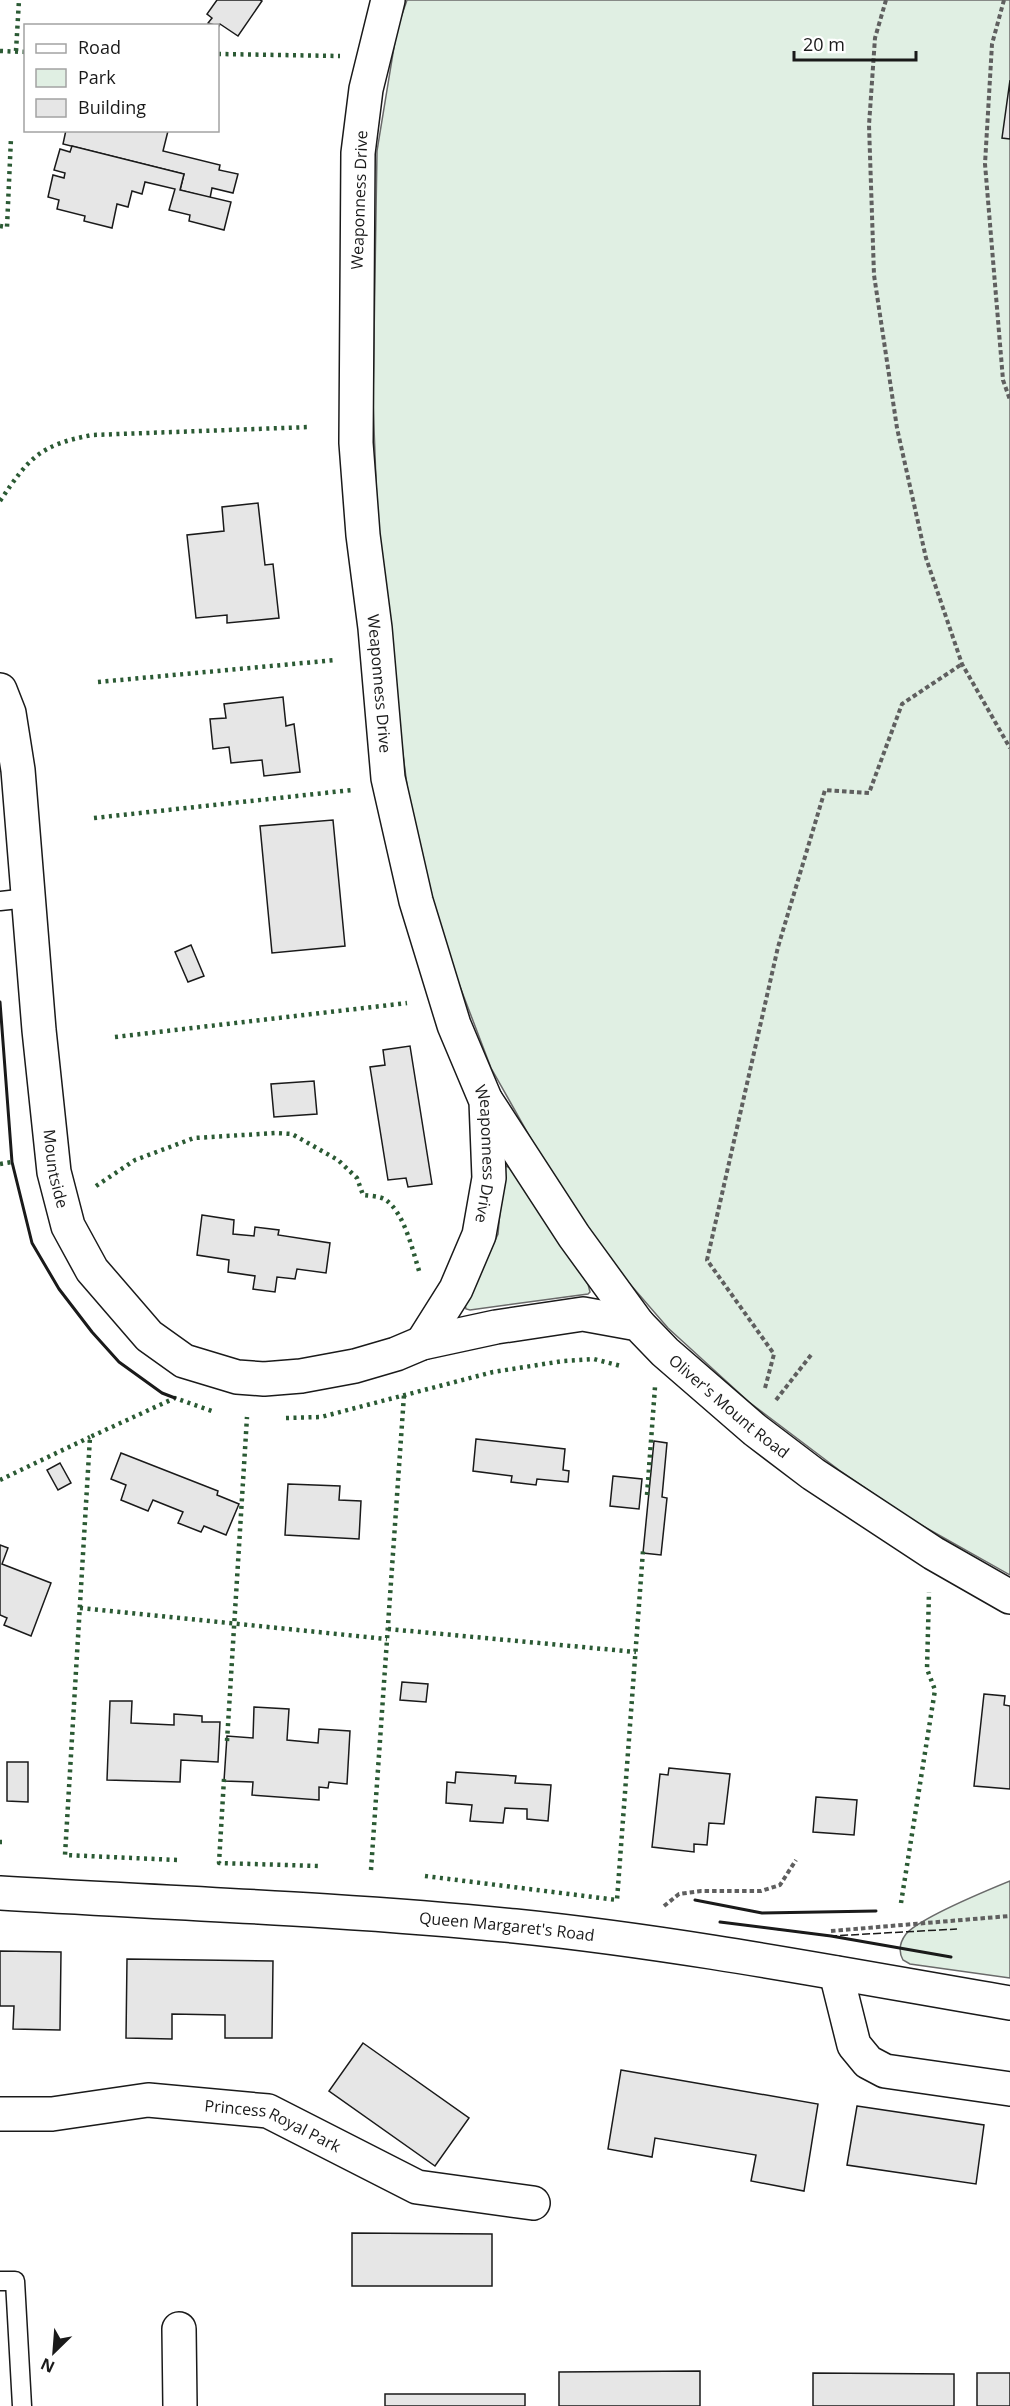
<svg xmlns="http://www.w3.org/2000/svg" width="1010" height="2406" font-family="'Open Sans',sans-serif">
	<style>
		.green { fill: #e0efe3; stroke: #6a6a6a; stroke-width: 1.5 }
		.building { fill: #e6e6e6; stroke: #1a1a1a; stroke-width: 1.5 }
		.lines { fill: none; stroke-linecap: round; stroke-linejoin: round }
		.service-casing { stroke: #1a1a1a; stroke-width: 21 }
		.minor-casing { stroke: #1a1a1a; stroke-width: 36 }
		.secondary-casing { stroke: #1a1a1a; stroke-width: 36 }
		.path { stroke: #5f5f5f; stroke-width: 4; stroke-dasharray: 4.5 3; stroke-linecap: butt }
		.service { stroke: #fff; stroke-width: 18 }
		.minor { stroke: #fff; stroke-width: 33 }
		.secondary { stroke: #fff; stroke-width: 33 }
		.hedge { stroke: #2b5a34; stroke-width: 4.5; stroke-dasharray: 3 4.5; stroke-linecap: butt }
		.fence { stroke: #1a1a1a; stroke-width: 1.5; stroke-dasharray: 8 3; stroke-linecap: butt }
		.wall { stroke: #1a1a1a; stroke-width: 3 }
		.labels { text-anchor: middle; stroke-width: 4.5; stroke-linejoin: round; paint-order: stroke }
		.street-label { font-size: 16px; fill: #1a1a1a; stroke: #fff }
	</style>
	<rect width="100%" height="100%" fill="#fff"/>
	<g class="green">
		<polygon points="407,0 1010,0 1010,1575 914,1521 839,1470 749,1402 668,1328 597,1246 539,1153 491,1068 443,942 410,808 396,701 377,507 373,401 377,151 397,29"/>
		<polygon points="504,1165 510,1168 520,1182 588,1284 590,1292 588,1294 470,1310 466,1309 465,1305 498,1234"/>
		<path d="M1010 1881V1978L910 1964 903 1960C898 1951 900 1942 906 1934 920 1918 988 1890 1010 1881Z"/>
	</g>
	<g class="building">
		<polygon points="217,0 260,0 262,1 238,36 220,24 218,28 218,26 208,23 212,18 207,14"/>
		<polygon points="1010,80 1010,139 1002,138"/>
		<polygon points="66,130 168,131 163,151 220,165 219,170 238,174 233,193 212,188 210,198 180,190 184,174 63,144"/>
		<polygon points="72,146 184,174 180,190 231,202 224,230 189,221 190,215 169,210 175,189 145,182 142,194 132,191 128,207 117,204 112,228 84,221 85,216 57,209 59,200 48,197 53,175 64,178 65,173 54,170 60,149 70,152"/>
		<polygon points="258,503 265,565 273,564 279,618 227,623 227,615 196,618 187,535 224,531 222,507"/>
		<polygon points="283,697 286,726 294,724 300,772 264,776 262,760 231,763 229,747 213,749 210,719 226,718 224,704"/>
		<polygon points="333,820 345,946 272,953 260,826"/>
		<polygon points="191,945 204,976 188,982 175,952"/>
		<polygon points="410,1046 432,1184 408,1187 406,1178 388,1180 370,1067 385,1065 383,1050"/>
		<polygon points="314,1081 317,1114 274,1117 271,1084"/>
		<polygon points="202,1215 234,1220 233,1234 254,1236 255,1227 279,1230 278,1235 330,1243 326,1273 297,1269 295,1279 277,1277 275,1292 253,1289 255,1276 228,1272 229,1260 197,1255"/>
		<polygon points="476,1439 565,1449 563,1470 569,1471 568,1482 537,1479 536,1485 511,1482 512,1476 473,1471"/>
		<polygon points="654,1441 667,1443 662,1497 667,1498 661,1555 643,1553"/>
		<polygon points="121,1453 218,1491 217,1495 239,1504 226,1535 204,1526 201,1532 178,1523 183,1512 153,1500 148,1511 121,1500 126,1485 111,1479"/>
		<polygon points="60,1463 71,1483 58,1490 47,1470"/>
		<polygon points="613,1476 642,1479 639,1509 610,1506"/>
		<polygon points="288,1484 340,1486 339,1500 361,1501 359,1539 285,1535"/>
		<polygon points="0,1545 8,1548 2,1564 51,1583 31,1636 4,1625 7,1618 0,1615"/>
		<polygon points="402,1682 428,1684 426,1702 400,1700"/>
		<polygon points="984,1694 1005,1696 1004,1705 1010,1706 1010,1789 974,1786"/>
		<polygon points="110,1701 132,1701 131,1723 174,1725 174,1714 202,1716 202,1722 220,1722 218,1762 181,1760 180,1782 107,1780"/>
		<polygon points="254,1707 289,1709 287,1740 318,1743 319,1729 350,1731 347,1784 329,1782 328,1788 319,1787 319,1800 252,1795 253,1782 224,1781 227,1736 253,1738"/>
		<polygon points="7,1762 28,1762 28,1802 7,1801"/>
		<polygon points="669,1768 730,1774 724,1824 709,1823 707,1845 694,1844 694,1852 652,1847 660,1774 668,1775"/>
		<polygon points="456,1772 516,1776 515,1783 551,1785 548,1821 527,1819 527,1809 505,1808 503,1823 470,1821 472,1805 446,1803 447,1782 455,1783"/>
		<polygon points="816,1797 857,1800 854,1835 813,1832"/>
		<polygon points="0,1951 61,1952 60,2030 13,2029 14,2006 0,2006"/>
		<polygon points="127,1959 273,1961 272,2038 225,2038 225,2015 172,2014 172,2039 126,2038"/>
		<polygon points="363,2043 469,2118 435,2166 329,2091"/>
		<polygon points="621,2070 818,2104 804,2191 751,2181 756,2155 655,2138 652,2157 608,2149"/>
		<polygon points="857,2106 984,2125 976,2184 847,2165"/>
		<polygon points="352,2233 492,2234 492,2286 352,2286"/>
		<polygon points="700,2371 700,2406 559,2406 559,2372"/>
		<polygon points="813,2373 954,2374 954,2406 813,2406"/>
		<rect x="977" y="2373" width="33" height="33"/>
		<rect x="385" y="2394" width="140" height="12"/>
	</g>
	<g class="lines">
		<defs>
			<g id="service">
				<polyline points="0,901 28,898"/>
				<polyline points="0,2281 15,2281 22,2406"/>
			</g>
			<g id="minor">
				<path id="s1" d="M388 0 366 89 358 153 356 443 363 535 375 628 388 778 416 901 454 1025 486 1101 489 1178 479 1235 456 1289 422 1343"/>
				<path id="s2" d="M0 690 9 713 18 770 39 1030 54 1172 68 1226 92 1270 149 1336 184 1361 237 1377 264 1379 301 1376 355 1366 396 1354 422 1343 496 1327 583 1314 638 1324 665 1352 755 1430 813 1474 933 1553 1010 1597"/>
				<polyline points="487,1102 574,1236 638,1324"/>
				<polyline points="836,1973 854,2045 868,2062 885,2071 1010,2089"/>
				<path id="s3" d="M0 2114H52L148 2100 268 2111 417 2187 533 2203"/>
				<polyline points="179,2329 180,2406"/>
			</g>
			<g id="secondary">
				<path id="s4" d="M0 1893C172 1903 344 1909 515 1926 681 1943 846 1975 1010 2003"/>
			</g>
		</defs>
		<use href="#service" class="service-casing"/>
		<use href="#minor" class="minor-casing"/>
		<use href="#secondary" class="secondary-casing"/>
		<g class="path">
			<polyline points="886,0 875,38 869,125 874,275 897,428 926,558 962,664 1010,748"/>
			<polyline points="1004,0 992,44 985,164 1003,380 1010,400"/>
			<polyline points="765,1388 774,1354 707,1260 778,947 825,790 869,793 902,704 962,664"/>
			<polyline points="776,1400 811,1355"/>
			<polyline points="664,1906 679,1894 701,1891 761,1891 780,1885 796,1860"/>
			<polyline points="831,1931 1010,1916"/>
		</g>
		<use href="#service" class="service"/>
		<use href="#minor" class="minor"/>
		<use href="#secondary" class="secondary"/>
		<g class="hedge">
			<polyline points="0,51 26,52"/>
			<polyline points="16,51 19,0"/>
			<polyline points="218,54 340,56"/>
			<polyline points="0,226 7,227 11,138"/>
			<path d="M0 501C29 458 39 445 92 435L310 427"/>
			<polyline points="98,682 336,660"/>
			<polyline points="94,818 352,790"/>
			<polyline points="115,1037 407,1003"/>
			<polyline points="0,1164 12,1162"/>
			<path d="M96 1186 135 1160 194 1138 276 1133 292 1134 338 1160 357 1178 363 1195C370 1196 380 1196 386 1200 405 1214 413 1252 420 1274"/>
			<polyline points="286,1418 321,1417 493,1372 563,1361 594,1359 621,1366"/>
			<polyline points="0,1480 90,1437"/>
			<polyline points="647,1495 655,1387"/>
			<polyline points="80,1608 387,1639"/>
			<polyline points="388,1629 636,1652"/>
			<polyline points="227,1741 247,1417"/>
			<polyline points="224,1779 219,1863 319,1866"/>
			<polyline points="0,1842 2,1842"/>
			<polyline points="177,1860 65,1855 90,1437 175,1398 215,1412"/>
			<polyline points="371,1870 404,1395"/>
			<polyline points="425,1876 617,1900 643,1551"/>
			<polyline points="901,1903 935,1690 927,1669 929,1592"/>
		</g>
		<polyline class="fence" points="720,1922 831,1936 957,1929"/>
		<g class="wall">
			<polyline points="0,1002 12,1162 32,1243 59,1289 92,1332 119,1362 162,1393 175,1398"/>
			<polyline points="695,1900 762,1913 876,1911"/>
			<polyline points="720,1922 831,1936 951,1957"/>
		</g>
	</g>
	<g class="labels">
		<g class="street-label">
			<text transform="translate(359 200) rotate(-88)" y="6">Weaponness Drive</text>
			<text dy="6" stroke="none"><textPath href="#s1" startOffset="688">Weaponness Drive</textPath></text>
			<text dy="6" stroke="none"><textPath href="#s1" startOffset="1174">Weaponness Drive</textPath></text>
			<text dy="6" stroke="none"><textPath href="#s2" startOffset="483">Mountside</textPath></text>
			<text dy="6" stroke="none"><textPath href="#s2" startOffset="1310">Oliver's Mount Road</textPath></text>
			<text dy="6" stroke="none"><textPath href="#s4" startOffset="508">Queen Margaret's Road</textPath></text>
			<text dy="6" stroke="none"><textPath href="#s3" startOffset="278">Princess Royal Park</textPath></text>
		</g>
	</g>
	<rect x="24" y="24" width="195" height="108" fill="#ffffff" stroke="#a3a3a3" stroke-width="1.5"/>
	<rect x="36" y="44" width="30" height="9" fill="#ffffff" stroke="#a3a3a3" stroke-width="1.5"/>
	<text x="78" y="54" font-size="18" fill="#1a1a1a">Road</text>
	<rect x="36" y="69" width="30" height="18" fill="#e0efe3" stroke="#a3a3a3" stroke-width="1.5"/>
	<text x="78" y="84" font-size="18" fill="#1a1a1a">Park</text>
	<rect x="36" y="99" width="30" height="18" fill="#e6e6e6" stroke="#a3a3a3" stroke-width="1.5"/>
	<text x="78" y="114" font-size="18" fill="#1a1a1a">Building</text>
	<g transform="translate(54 2352) rotate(205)" stroke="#ffffff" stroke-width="4.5" paint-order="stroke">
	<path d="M0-4.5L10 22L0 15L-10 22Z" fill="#1a1a1a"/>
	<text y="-9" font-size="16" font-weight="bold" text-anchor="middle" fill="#1a1a1a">N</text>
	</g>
	<path d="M794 51v9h122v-9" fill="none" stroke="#1a1a1a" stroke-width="3"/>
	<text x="803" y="51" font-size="18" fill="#1a1a1a" stroke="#ffffff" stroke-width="4.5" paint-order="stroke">20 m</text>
</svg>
